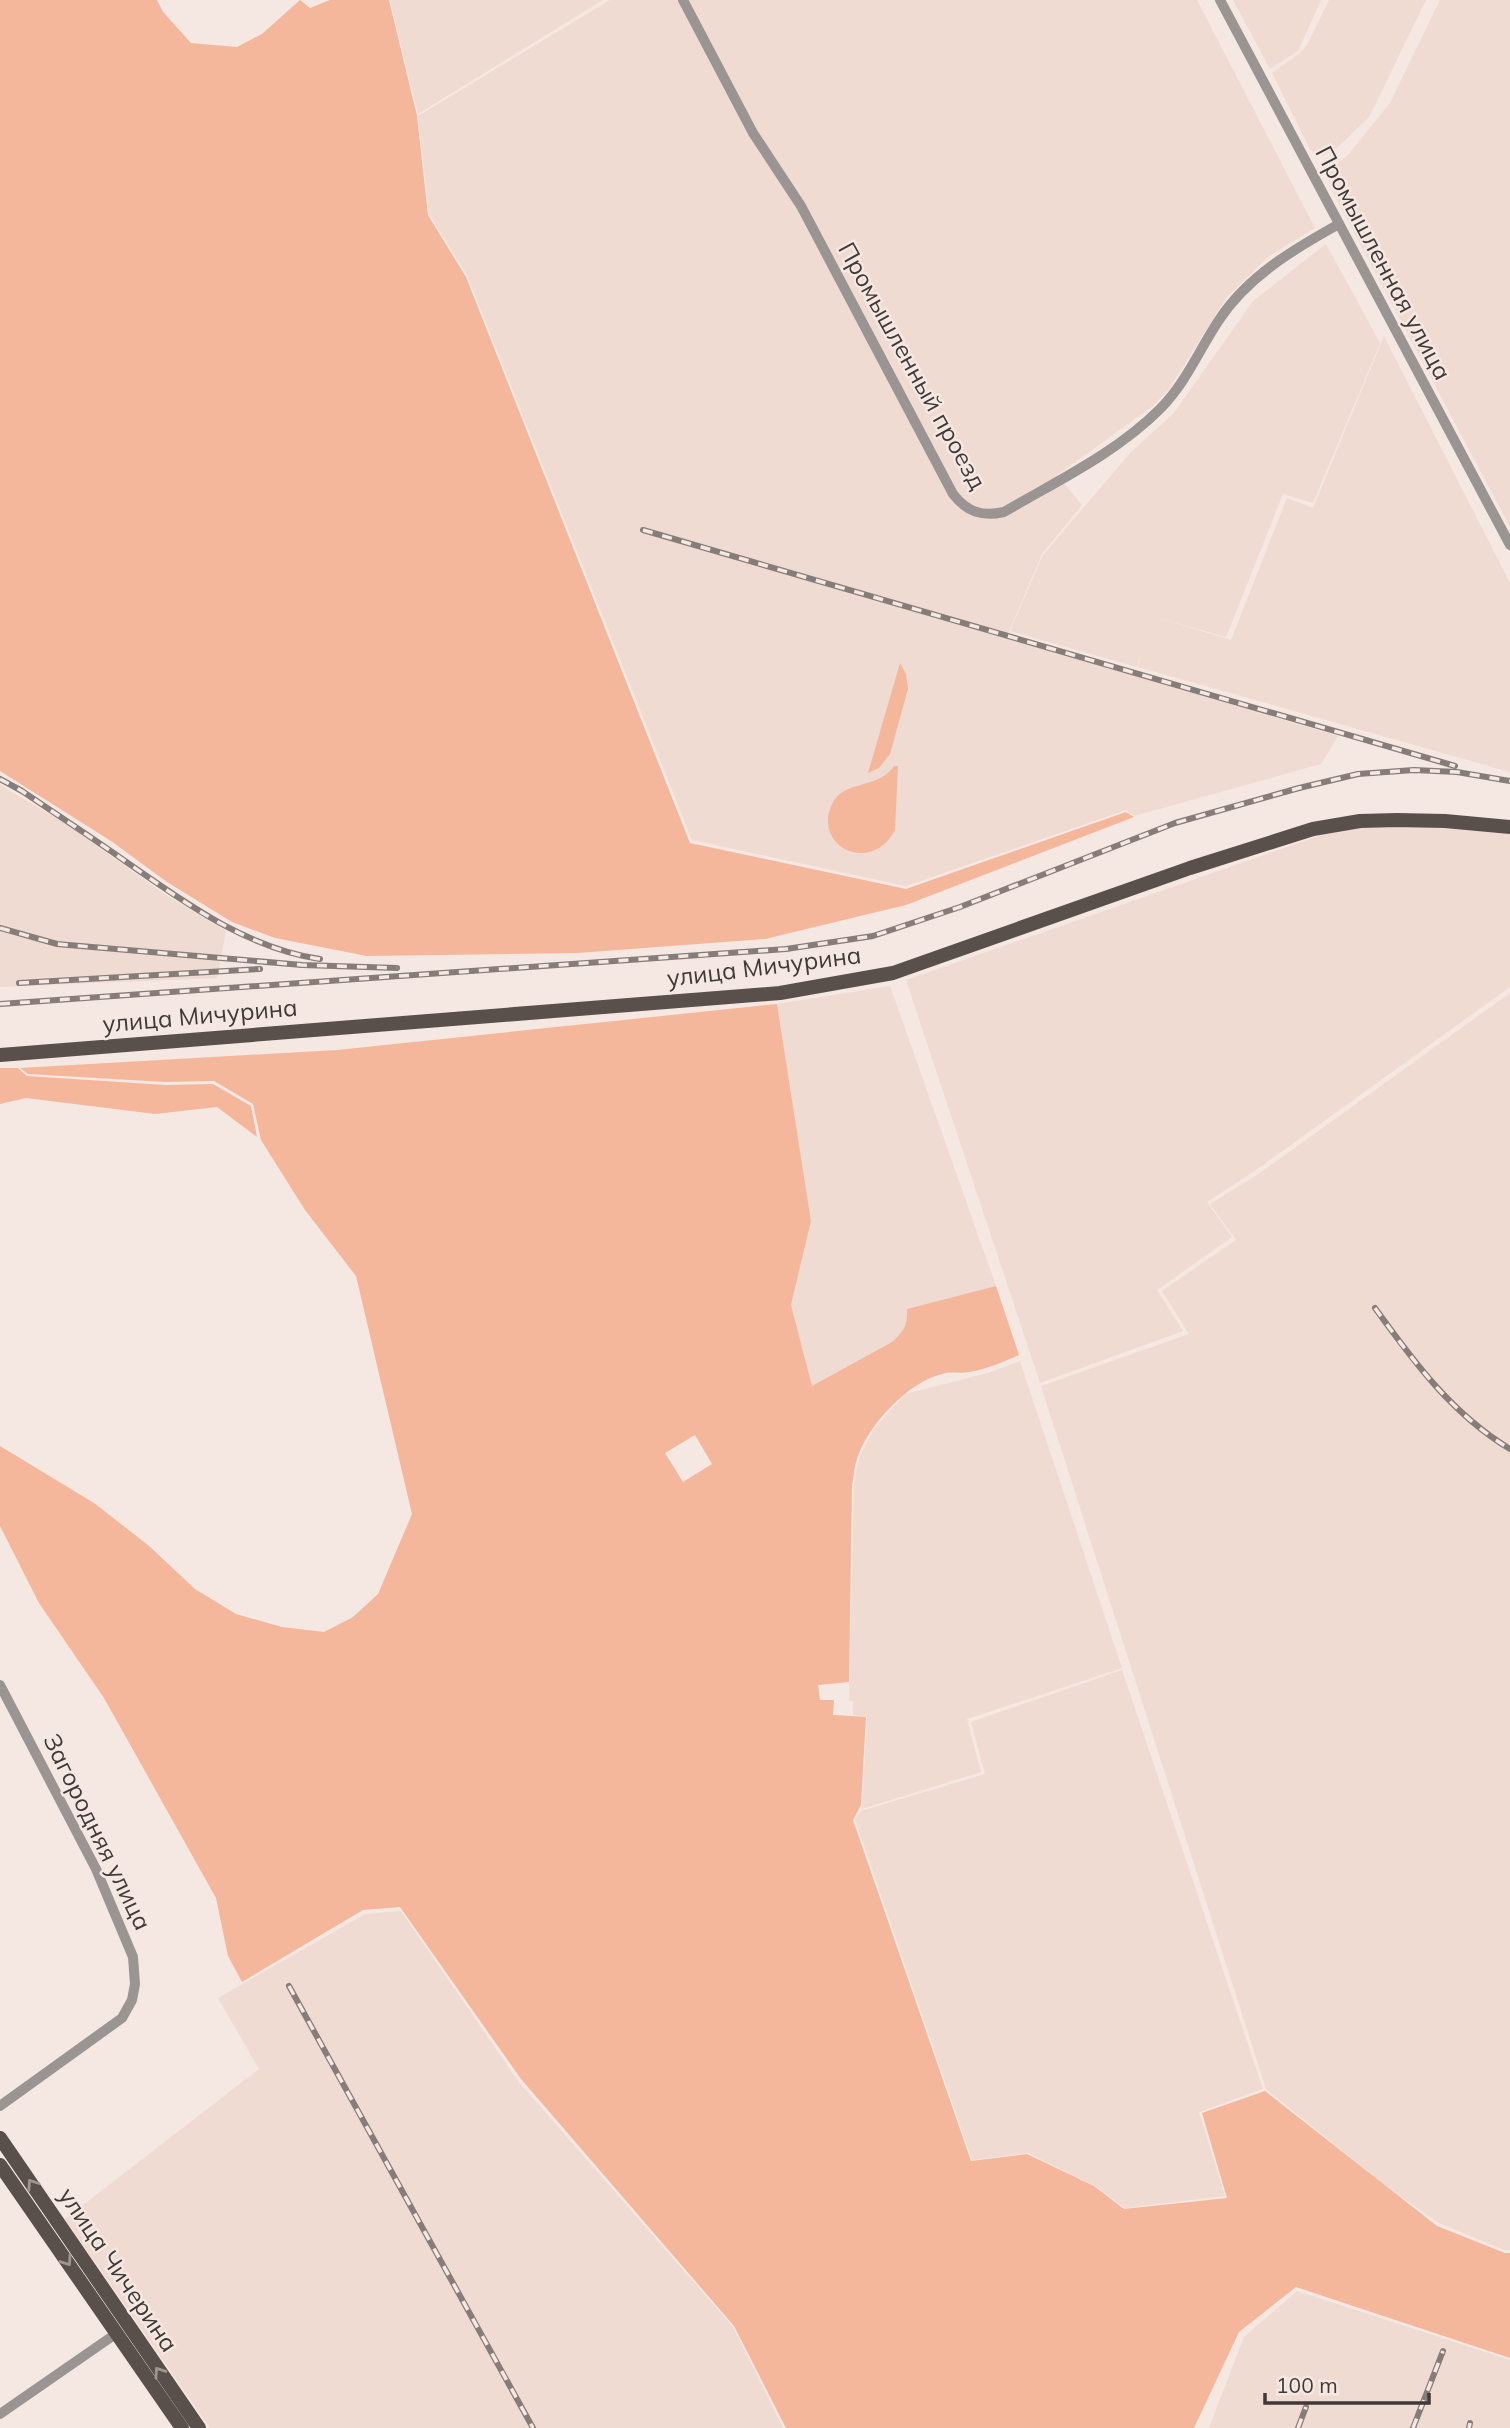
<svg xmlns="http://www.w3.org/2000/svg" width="1510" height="2428" font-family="Mulish,sans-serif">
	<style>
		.built { fill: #efdbd1 }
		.green { fill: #f4b79c; fill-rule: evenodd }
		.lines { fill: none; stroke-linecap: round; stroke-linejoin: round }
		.minor { stroke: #9a9593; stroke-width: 10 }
		.major { stroke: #59504c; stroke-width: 14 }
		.rail-casing { stroke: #867d7a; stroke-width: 6 }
		.rail { stroke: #f5e7e2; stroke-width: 3.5; stroke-dasharray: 10; stroke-linecap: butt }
		.oneway { stroke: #9f9490 }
		.labels { text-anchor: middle; stroke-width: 5; stroke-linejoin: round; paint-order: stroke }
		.street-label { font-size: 24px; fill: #3f3a38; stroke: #f5e7e2 }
	</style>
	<rect width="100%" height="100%" fill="#f5e7e2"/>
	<g class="built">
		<polygon points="390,0 603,0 418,114"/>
		<polygon points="610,0 1197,0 1315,228 1269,256 1226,298 1169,389 1153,406 1057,475 1082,505 1042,554 1006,638 1338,736 1321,764 1134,816 1126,810 906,886 692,840 467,275 429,214 418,116"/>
		<polygon points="1233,0 1321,0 1298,51 1270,69"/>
		<polygon points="1329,0 1426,0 1369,117 1339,146 1323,156 1316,155 1310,149 1272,73 1300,53 1307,45"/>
		<polygon points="1440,0 1510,0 1510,527 1330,187 1328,178 1330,169 1348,155 1390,103"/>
		<polygon points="1326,244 1380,343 1313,503 1283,494 1226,637 1154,617 1231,640 1287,498 1313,508 1384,336 1510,583 1510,772 1138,667 1143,649 1137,667 1010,631 1043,555 1131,452 1174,413 1253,301"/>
		<polygon points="0,785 68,825 164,894 226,931 217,978 0,987"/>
		<polygon points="1417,825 1510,834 1510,987 1256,1170 1207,1202 1232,1237 1157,1290 1183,1331 1040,1383 906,980 1336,830 1377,826"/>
		<polygon points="890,986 996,1286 908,1309 908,1323 903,1332 892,1342 812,1387 791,1305 811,1221 777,1004"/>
		<polygon points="1510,993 1510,2250 1504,2250 1439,2223 1387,2187 1266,2089 1041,1386 1189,1334 1162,1291 1236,1240 1210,1204 1260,1173"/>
		<polygon points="1020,1361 1122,1668 967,1719 981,1772 862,1809 867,1717 853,1715 853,1701 849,1701 854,1485 859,1458 874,1429 905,1394 988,1373"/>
		<polygon points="1122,1670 1263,2089 1199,2112 1225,2196 1125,2208 1095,2186 1028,2153 972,2160 855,1819 861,1811 985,1774 971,1722"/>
		<polygon points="401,1911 518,2081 733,2327 783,2428 210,2428 65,2219 259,2069 218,1998 365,1914"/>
		<polygon points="1297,2291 1510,2360 1510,2428 1209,2428 1244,2337"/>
	</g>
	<g class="green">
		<polygon points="0,0 157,0 163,12 191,43 237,47 262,34 300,0 310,8 330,0 389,0 417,116 428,215 466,277 690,843 906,889 1126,812 1134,817 906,905 765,939 578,953 367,956 275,938 232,922 167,882 111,841 0,771"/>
		<polygon points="900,663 906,674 908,689 890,754 879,768 868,773"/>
		<path d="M894 766H898L895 830C871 876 812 846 832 804 844 779 878 790 894 766Z"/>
		<path d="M777 1004 811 1221 791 1305 812 1386 892 1342C904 1331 908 1325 907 1309L996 1286 1019 1355C1003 1362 987 1369 969 1372 960 1374 950 1371 942 1374 908 1382 867 1426 857 1459 854 1467 854 1477 852 1485L849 1682 818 1685 820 1700H834L833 1715 866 1717 861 1805 853 1820 971 2161 1027 2154 1094 2186 1124 2209 1227 2198 1202 2113 1265 2091 1437 2226 1505 2253H1510V2358L1296 2287 1239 2332 1194 2428H786L734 2326 521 2079 400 1907 363 1910 242 1982 228 1956 216 1898 104 1698 39 1603 0 1526V1446L94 1503 148 1545 195 1589 236 1614 282 1627 324 1632 353 1617 378 1594 412 1514 356 1276 305 1210 261 1140 253 1104 214 1081 165 1082 28 1074 20 1068 337 1050ZM695 1435 712 1464 683 1482 665 1453Z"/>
		<polygon points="0,1068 18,1068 27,1076 166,1085 213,1084 251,1106 257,1137 217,1107 155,1114 26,1098 0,1104"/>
	</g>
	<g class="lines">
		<g class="minor">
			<path d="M683 0 753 133 801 206 953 494C967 512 982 517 1004 512 1057 481 1116 453 1160 409 1186 383 1199 350 1219 320 1248 276 1294 249 1339 224"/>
			<polyline points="1220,0 1510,545"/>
			<polyline points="0,1685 96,1869 133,1957 135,1984 132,2000 122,2018 0,2106"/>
			<polyline points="0,2414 117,2333"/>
		</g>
		<g class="major">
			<polyline points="0,1055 780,993 893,973 1190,868 1313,829 1360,821 1397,820 1445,821 1510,827"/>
			<polyline points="0,2138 199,2428"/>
			<polyline points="0,2165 182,2428"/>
		</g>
		<defs>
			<g id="rail">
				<polyline points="643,530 1455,766"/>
				<path d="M0 779 22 791C56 814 91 837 125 861 184 902 246 948 320 959"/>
				<polyline points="0,928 57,944 302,965 397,968"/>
				<polyline points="19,983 260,969"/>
				<polyline points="0,1004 786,949 873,936 960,907 1175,823 1299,788 1358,774 1414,770 1457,772 1510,781"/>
				<path d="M1375 1308C1414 1362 1452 1414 1510 1449"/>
				<polyline points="289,1986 533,2428"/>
				<polyline points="1298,2428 1306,2407"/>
				<polyline points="1413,2428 1443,2351"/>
				<polyline points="1469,2428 1470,2423"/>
			</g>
		</defs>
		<use href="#rail" class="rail-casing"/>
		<use href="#rail" class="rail"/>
	</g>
	<defs><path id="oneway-chevron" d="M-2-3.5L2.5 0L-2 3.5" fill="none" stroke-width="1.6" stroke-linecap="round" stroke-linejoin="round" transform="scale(1.75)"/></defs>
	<g class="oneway">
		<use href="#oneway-chevron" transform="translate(32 2184) rotate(-124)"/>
		<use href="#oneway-chevron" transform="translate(67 2261) rotate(55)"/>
		<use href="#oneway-chevron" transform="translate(159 2372) rotate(-125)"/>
	</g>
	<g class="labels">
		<g class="street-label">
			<text transform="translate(1383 263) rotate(62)" y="8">Промышленная улица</text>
			<text transform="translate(912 366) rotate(61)" y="8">Промышленный проезд</text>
			<text transform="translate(764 967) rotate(-7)" y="8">улица Мичурина</text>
			<text transform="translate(200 1016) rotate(-5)" y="8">улица Мичурина</text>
			<text transform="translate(97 1832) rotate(64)" y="8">Загородняя улица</text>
			<text transform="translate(118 2270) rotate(56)" y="8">улица Чичерина</text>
		</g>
	</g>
	<path d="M1265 2393v10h164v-10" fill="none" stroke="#3f3a38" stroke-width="3.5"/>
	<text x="1276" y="2393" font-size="21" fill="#3f3a38" stroke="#f5e7e2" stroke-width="5" paint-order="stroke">100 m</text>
</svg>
